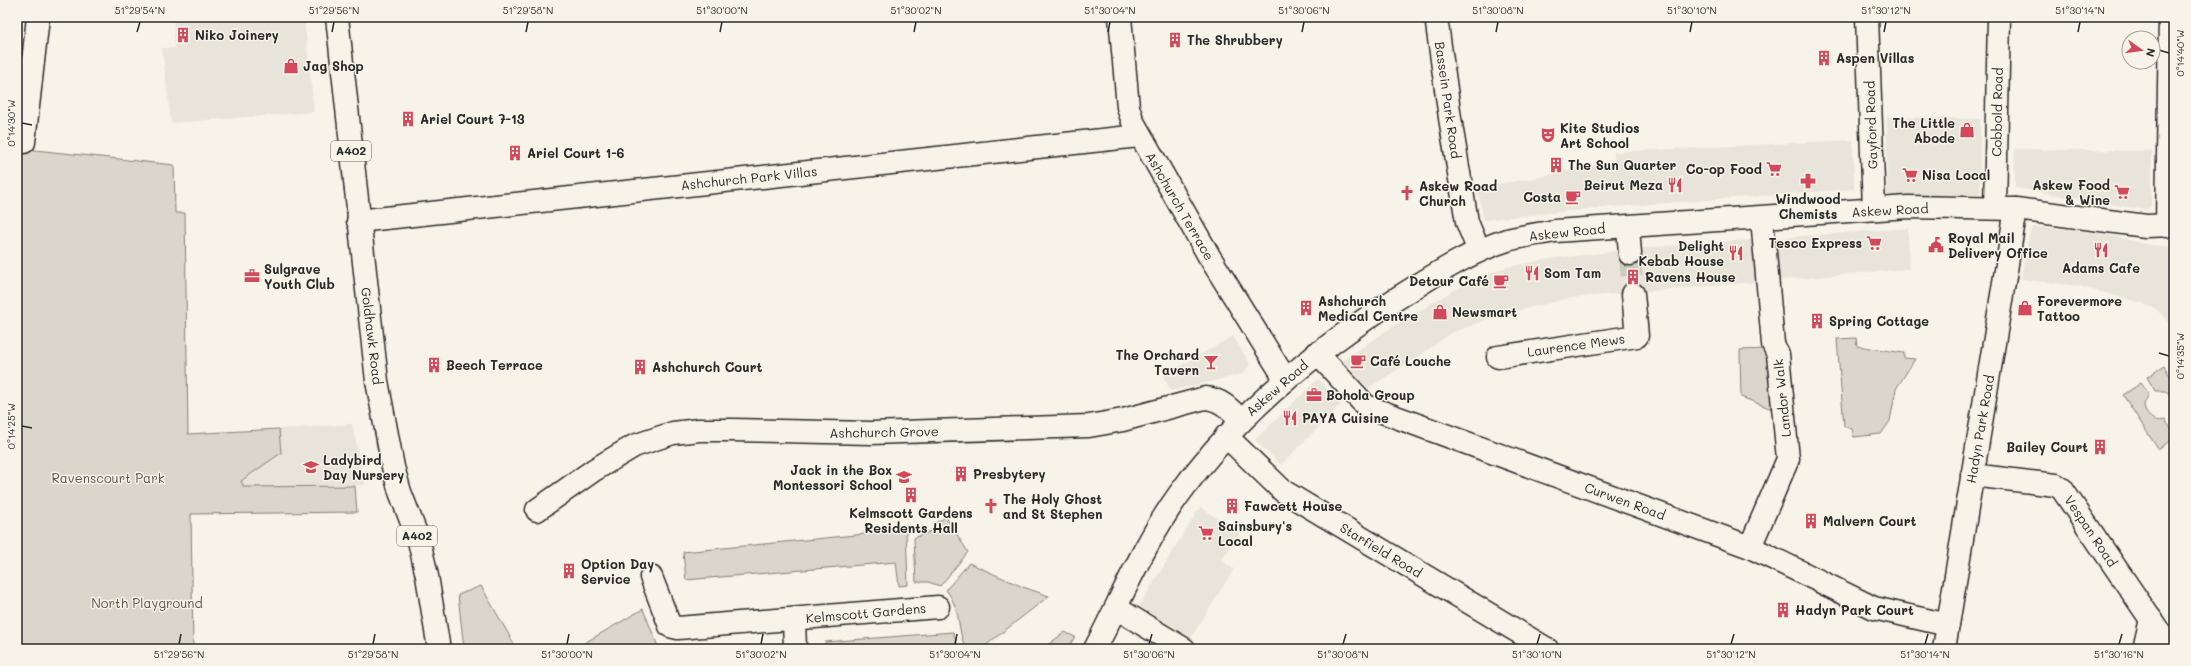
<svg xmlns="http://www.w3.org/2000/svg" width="2191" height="666" font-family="Mali,sans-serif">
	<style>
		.built { fill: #e8e4da }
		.green { fill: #dad6cc; stroke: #82807c }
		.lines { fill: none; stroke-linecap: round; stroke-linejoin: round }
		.minor-tunnel { stroke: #cecbc2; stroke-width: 22; stroke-dasharray: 22 11; stroke-linecap: butt }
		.minor-casing { stroke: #2b2b2b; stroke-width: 25 }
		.major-casing { stroke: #2b2b2b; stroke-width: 25 }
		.minor { stroke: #f7f3e8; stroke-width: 22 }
		.major { stroke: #f7f3e8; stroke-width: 22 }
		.ticks { fill: none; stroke: #2b2b2b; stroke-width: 1.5 }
		.labels { text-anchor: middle; stroke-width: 3; stroke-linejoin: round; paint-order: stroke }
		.shield { fill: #f7f3e8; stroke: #686764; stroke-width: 1 }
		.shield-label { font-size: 12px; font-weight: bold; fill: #2b2b2b }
		.poi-label { font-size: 13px; font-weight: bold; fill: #2b2b2b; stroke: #f7f3e8; text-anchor: start }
		.street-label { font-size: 13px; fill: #2b2b2b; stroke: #f7f3e8 }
		.park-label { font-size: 13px; fill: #575653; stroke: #f7f3e8 }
		.neatline { fill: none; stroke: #2b2b2b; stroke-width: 1.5 }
		.ticks-label { font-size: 10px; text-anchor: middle; fill: #2b2b2b }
	</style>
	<rect width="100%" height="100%" fill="#f7f3e8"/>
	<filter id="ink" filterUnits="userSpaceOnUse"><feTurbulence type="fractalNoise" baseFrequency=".025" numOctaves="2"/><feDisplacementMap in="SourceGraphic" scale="8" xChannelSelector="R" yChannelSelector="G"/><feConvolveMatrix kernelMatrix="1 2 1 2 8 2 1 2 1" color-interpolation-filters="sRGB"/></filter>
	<g filter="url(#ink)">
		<g class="built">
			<polygon points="173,17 304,17 314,112 171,123 162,48 175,48"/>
			<polygon points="1887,117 1980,119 1980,195 1887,195"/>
			<polygon points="1853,140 1854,189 1599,208 1484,220 1477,187 1530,179 1614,161 1614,152"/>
			<polygon points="2015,149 2152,151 2151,206 2146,210 2015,188"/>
			<polygon points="2033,227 2065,229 2109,235 2149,245 2174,247 2174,327 2157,310 2142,303 2079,286 2021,279 2029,235"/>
			<polygon points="1908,228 1909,269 1570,298 1499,315 1451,333 1422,354 1368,388 1342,361 1392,327 1449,293 1474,279 1507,267 1555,258 1655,247"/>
			<polygon points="1233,336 1250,364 1243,374 1171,391 1163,376"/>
			<polygon points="1318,379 1341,404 1281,465 1255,440"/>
			<polygon points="352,424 365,485 244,488 241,481 281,453 279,429"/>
			<polygon points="1200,507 1240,533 1221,561 1234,569 1191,638 1139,606"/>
		</g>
		<g class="green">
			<polygon points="17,148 174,165 175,213 185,213 188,434 279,429 281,453 241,481 244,487 355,486 357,512 191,514 193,649 17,649"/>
			<polygon points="1856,338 1857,346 1904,353 1904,358 1915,359 1896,389 1890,421 1881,434 1854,437 1852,429 1844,426 1837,339"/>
			<polygon points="1767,349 1772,409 1741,397 1740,350"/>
			<polygon points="2164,366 2174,382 2174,399 2166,391 2155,391 2147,377"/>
			<path d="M2141 383 2149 394 2144 404C2145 415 2153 423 2165 420L2174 433V438L2158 449 2123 395Z"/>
			<polygon points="946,517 968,552 940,586 928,582 916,582 914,538 936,529 935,523"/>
			<polygon points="906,530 908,585 899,586 896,562 686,580 683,552"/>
			<path d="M969 563 1023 587 1049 596 981 649H966C956 628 962 610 946 590Z"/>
			<polygon points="481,586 517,649 464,649 458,595"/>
			<polygon points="643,609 659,649 574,649"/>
			<polygon points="953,632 959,649 825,649 825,642"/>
			<polygon points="1065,632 1075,637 1067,649 1042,649"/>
		</g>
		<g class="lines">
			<polyline class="minor-tunnel" points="1630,254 1633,294"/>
			<defs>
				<g id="minor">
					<polyline points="1120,17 1128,107 1133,122 1209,256 1286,380"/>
					<polyline points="1436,17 1450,118 1467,222 1479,251"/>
					<polyline points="1867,17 1874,209"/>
					<polyline points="24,142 38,17"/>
					<polyline points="1995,208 1999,17"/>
					<polyline points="358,221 1139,136"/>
					<polyline points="2167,226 2170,17"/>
					<polyline points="1628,227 1630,254"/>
					<polyline points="1317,353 1366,406 1750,547 1874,608 1948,625"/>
					<polyline points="1498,357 1637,336 1633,294"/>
					<polyline points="1226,436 1283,491 1547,649"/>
					<polyline points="1972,475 2056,485 2062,489 2171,649"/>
					<path d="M537 510 594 470 634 446 673 433 699 430H732L871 433 1089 426 1123 420 1205 398C1221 399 1230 409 1241 420"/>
					<polyline points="1750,547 1788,459 1778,354 1773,344 1762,218"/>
					<polyline points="651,577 670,626 678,628 938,607"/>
					<polyline points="1116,608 1184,649"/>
					<polyline points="794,620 795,649"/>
					<polyline points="1944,649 2016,209"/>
					<polyline points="2144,649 2151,619"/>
				</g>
				<g id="major">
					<polyline points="337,17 377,381 393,467 400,492 419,541 427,576 439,649"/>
					<path d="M1095 649C1122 597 1145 541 1180 493 1241 409 1324 343 1412 289 1442 270 1473 251 1507 240 1522 236 1539 234 1555 231L1908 207 2016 209 2146 226 2174 225"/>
				</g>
			</defs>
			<use href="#minor" class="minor-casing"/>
			<use href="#major" class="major-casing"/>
			<use href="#minor" class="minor"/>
			<use href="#major" class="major"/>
		</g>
	</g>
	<path class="ticks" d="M137 32 140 22M332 32 334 22M526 32 528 22M720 32 722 22M914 32 916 22M1108 32 1110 22M1302 32 1304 22M1496 32 1498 22M1690 32 1692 22M1884 32 1886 22M2078 32 2080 22M2159 50 2169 53M22 123 32 125M2159 353 2169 356M22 426 32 428M179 644 181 634M373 644 375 634M567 644 569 634M761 644 763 634M955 644 957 634M1149 644 1152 634M1343 644 1346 634M1537 644 1540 634M1731 644 1734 634M1925 644 1928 634M2119 644 2122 634"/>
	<defs>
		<symbol id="building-bare" viewBox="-9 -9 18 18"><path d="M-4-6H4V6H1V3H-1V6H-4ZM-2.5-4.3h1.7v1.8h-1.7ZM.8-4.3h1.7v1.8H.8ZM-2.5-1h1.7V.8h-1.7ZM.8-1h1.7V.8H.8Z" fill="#d1495b" stroke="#f7f3e8" stroke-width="2.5" paint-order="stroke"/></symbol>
		<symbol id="shop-bare" viewBox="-9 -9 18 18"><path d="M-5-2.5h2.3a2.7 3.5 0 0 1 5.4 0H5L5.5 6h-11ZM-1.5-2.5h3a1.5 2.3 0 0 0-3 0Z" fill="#d1495b" stroke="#f7f3e8" stroke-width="2.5" paint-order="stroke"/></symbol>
		<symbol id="theatre-bare" viewBox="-9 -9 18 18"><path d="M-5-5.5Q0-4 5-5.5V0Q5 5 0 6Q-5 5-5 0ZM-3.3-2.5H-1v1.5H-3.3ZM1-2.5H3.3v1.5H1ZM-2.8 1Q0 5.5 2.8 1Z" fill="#d1495b" stroke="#f7f3e8" stroke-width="2.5" paint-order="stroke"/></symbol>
		<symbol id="supermarket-bare" viewBox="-9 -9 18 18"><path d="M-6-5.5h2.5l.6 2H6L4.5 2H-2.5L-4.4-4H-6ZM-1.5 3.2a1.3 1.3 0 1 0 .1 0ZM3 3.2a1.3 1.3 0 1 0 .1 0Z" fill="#d1495b" stroke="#f7f3e8" stroke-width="2.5" paint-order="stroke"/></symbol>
		<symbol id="pharmacy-bare" viewBox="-9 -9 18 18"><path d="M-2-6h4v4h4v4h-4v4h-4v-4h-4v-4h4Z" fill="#d1495b" stroke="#f7f3e8" stroke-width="2.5" paint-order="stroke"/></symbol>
		<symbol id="restaurant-bare" viewBox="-9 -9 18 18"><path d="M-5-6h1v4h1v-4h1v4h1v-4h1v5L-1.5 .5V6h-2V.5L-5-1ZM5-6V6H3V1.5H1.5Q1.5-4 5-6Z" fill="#d1495b" stroke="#f7f3e8" stroke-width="2.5" paint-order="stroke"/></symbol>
		<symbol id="church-bare" viewBox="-9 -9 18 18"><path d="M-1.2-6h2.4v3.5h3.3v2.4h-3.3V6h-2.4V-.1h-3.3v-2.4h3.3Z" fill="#d1495b" stroke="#f7f3e8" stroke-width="2.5" paint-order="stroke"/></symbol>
		<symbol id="cafe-bare" viewBox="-9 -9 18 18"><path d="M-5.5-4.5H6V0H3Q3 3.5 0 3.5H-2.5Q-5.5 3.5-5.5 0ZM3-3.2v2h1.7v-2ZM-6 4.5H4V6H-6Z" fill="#d1495b" stroke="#f7f3e8" stroke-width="2.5" paint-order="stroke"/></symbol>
		<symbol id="civic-bare" viewBox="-9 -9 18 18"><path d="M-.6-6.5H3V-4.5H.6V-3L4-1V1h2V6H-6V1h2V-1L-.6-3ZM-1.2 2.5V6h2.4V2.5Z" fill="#d1495b" stroke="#f7f3e8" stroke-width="2.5" paint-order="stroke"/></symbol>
		<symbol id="office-bare" viewBox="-9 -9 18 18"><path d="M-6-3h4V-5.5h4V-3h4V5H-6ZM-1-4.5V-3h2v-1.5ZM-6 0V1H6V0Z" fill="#d1495b" stroke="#f7f3e8" stroke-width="2.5" paint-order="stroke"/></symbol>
		<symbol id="bar-bare" viewBox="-9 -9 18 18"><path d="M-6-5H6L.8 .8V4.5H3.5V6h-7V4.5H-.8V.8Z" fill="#d1495b" stroke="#f7f3e8" stroke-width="2.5" paint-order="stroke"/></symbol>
		<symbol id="school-bare" viewBox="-9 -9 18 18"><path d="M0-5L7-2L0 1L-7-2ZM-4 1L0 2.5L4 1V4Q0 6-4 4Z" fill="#d1495b" stroke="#f7f3e8" stroke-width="2.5" paint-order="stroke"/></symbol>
	</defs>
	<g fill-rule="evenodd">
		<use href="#building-bare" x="172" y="24" width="22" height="22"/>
		<use href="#building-bare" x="1164" y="29" width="22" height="22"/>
		<use href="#building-bare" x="1813" y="47" width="22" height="22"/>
		<use href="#shop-bare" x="280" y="55" width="22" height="22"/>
		<use href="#building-bare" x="397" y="108" width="22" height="22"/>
		<use href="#shop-bare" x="1956" y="119" width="22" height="22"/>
		<use href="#theatre-bare" x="1537" y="124" width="22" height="22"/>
		<use href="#building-bare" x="504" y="142" width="22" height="22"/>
		<use href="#building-bare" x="1545" y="154" width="22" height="22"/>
		<use href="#supermarket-bare" x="1763" y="158" width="22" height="22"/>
		<use href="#supermarket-bare" x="1899" y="164" width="22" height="22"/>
		<use href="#pharmacy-bare" x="1797" y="170" width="22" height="22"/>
		<use href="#restaurant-bare" x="1664" y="174" width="22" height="22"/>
		<use href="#supermarket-bare" x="2111" y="181" width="22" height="22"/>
		<use href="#church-bare" x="1396" y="182" width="22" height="22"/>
		<use href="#cafe-bare" x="1562" y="186" width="22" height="22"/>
		<use href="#supermarket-bare" x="1863" y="232" width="22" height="22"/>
		<use href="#civic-bare" x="1925" y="234" width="22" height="22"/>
		<use href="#restaurant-bare" x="2090" y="239" width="22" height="22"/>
		<use href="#restaurant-bare" x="1725" y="242" width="22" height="22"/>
		<use href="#restaurant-bare" x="1521" y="262" width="22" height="22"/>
		<use href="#office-bare" x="241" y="265" width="22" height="22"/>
		<use href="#building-bare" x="1622" y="266" width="22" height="22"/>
		<use href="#cafe-bare" x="1490" y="270" width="22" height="22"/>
		<use href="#building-bare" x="1295" y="297" width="22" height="22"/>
		<use href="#shop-bare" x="2014" y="297" width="22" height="22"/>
		<use href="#shop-bare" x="1429" y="301" width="22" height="22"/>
		<use href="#building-bare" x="1806" y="310" width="22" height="22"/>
		<use href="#cafe-bare" x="1347" y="350" width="22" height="22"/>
		<use href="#bar-bare" x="1200" y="351" width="22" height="22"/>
		<use href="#building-bare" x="423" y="354" width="22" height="22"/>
		<use href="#building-bare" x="629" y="356" width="22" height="22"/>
		<use href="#office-bare" x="1303" y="384" width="22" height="22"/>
		<use href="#restaurant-bare" x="1279" y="407" width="22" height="22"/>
		<use href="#building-bare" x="2089" y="436" width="22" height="22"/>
		<use href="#school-bare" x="300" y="456" width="22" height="22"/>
		<use href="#building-bare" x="950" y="463" width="22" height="22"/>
		<use href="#school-bare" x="893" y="466" width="22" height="22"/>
		<use href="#building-bare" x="900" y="484" width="22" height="22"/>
		<use href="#church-bare" x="980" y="495" width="22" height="22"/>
		<use href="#building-bare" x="1221" y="495" width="22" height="22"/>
		<use href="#building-bare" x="1800" y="510" width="22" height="22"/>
		<use href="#supermarket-bare" x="1195" y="522" width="22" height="22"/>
		<use href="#building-bare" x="558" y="560" width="22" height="22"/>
		<use href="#building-bare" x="1772" y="599" width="22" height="22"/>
	</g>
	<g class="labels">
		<g class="shield">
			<rect x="331" y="141" width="40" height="20" rx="3"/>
			<rect x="397" y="526" width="40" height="20" rx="3"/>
		</g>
		<g class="shield-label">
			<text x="351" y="155">A402</text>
			<text x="417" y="540">A402</text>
		</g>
		<g class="poi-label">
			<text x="195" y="40">Niko Joinery</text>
			<text x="1187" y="45">The Shrubbery</text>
			<text x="1836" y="63">Aspen Villas</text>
			<text x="303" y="71">Jag Shop</text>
			<text x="420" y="124">Ariel Court 7-13</text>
			<text x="1955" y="128" text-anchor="end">The Little<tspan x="1955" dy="15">Abode</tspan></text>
			<text x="1560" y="133">Kite Studios<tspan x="1560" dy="15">Art School</tspan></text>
			<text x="527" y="158">Ariel Court 1-6</text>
			<text x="1568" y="170">The Sun Quarter</text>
			<text x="1762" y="174" text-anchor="end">Co-op Food</text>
			<text x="1922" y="180">Nisa Local</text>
			<text x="1663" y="190" text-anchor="end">Beirut Meza</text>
			<text x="2110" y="190" text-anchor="end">Askew Food<tspan x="2110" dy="15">&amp; Wine</tspan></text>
			<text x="1419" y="191">Askew Road<tspan x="1419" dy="15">Church</tspan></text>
			<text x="1561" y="202" text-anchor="end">Costa</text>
			<text x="1808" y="204" text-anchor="middle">Windwood<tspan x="1808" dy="15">Chemists</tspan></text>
			<text x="1948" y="243">Royal Mail<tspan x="1948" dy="15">Delivery Office</tspan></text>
			<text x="1862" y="248" text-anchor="end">Tesco Express</text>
			<text x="1724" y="251" text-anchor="end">Delight<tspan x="1724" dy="15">Kebab House</tspan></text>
			<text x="2101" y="273" text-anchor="middle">Adams Cafe</text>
			<text x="264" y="274">Sulgrave<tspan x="264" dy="15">Youth Club</tspan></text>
			<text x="1544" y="278">Som Tam</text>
			<text x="1645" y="282">Ravens House</text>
			<text x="1489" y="286" text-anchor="end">Detour Café</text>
			<text x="1318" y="306">Ashchurch<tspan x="1318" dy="15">Medical Centre</tspan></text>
			<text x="2037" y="306">Forevermore<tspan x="2037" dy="15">Tattoo</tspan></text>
			<text x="1452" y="317">Newsmart</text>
			<text x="1829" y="326">Spring Cottage</text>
			<text x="1199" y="360" text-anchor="end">The Orchard<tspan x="1199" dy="15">Tavern</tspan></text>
			<text x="1370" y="366">Café Louche</text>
			<text x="446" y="370">Beech Terrace</text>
			<text x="652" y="372">Ashchurch Court</text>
			<text x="1326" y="400">Bohola Group</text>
			<text x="1302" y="423">PAYA Cuisine</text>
			<text x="2088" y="452" text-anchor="end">Bailey Court</text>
			<text x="323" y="465">Ladybird<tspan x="323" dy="15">Day Nursery</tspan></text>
			<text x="892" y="475" text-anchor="end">Jack in the Box<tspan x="892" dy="15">Montessori School</tspan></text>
			<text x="973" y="479">Presbytery</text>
			<text x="1003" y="504">The Holy Ghost<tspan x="1003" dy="15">and St Stephen</tspan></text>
			<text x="1244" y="511">Fawcett House</text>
			<text x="911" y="518" text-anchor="middle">Kelmscott Gardens<tspan x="911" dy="15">Residents Hall</tspan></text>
			<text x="1823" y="526">Malvern Court</text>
			<text x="1218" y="531">Sainsbury's<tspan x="1218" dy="15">Local</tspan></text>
			<text x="581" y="569">Option Day<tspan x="581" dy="15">Service</tspan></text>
			<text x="1795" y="615">Hadyn Park Court</text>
		</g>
		<g class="street-label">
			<text transform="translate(1448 100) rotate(82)" y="5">Bassein Park Road</text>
			<text transform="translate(1997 112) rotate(-89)" y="5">Cobbold Road</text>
			<text transform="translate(1871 125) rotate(-92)" y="5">Gayford Road</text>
			<text transform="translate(749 178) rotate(-6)" y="5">Ashchurch Park Villas</text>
			<text transform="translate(1180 206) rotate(60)" y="5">Ashchurch Terrace</text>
			<text transform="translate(1890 210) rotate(-3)" y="5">Askew Road</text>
			<text transform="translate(1567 232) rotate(-6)" y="5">Askew Road</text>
			<text transform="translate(372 336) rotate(83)" y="5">Goldhawk Road</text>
			<text transform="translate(1576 345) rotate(-8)" y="5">Laurence Mews</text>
			<text transform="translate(1277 388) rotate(-41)" y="5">Askew Road</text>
			<text transform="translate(1782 398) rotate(-96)" y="5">Landor Walk</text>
			<text transform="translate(1980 429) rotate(-80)" y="5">Hadyn Park Road</text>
			<text transform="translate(884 432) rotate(-1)" y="5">Ashchurch Grove</text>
			<text transform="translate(1625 501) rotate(20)" y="5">Curwen Road</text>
			<text transform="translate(2091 531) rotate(56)" y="5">Vespan Road</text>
			<text transform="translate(1381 550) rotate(31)" y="5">Starfield Road</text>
			<text transform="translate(866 613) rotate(-5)" y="5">Kelmscott Gardens</text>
		</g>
		<g class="park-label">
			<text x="108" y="483">Ravenscourt Park</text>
			<text x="147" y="608">North Playground</text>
		</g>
	</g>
	<rect width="2191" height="666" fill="none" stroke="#f7f3e8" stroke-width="44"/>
	<g transform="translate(2141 50) rotate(104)"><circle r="19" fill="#f7f3e8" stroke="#a5a39c"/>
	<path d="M0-3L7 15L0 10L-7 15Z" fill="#d1495b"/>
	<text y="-6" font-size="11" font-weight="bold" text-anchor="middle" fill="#2b2b2b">N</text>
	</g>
	<rect x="22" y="22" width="2147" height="622" class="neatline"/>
	<g class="ticks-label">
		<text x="140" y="14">51°29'54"N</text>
		<text x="334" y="14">51°29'56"N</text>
		<text x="528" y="14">51°29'58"N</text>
		<text x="722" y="14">51°30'00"N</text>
		<text x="916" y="14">51°30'02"N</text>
		<text x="1110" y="14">51°30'04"N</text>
		<text x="1304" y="14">51°30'06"N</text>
		<text x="1498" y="14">51°30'08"N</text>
		<text x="1692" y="14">51°30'10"N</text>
		<text x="1886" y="14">51°30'12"N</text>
		<text x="2080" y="14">51°30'14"N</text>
		<text transform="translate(2180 53) rotate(-90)" y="4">0°14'40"W</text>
		<text transform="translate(11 123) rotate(-90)" y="4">0°14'30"W</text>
		<text transform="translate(2180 356) rotate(-90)" y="4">0°14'35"W</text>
		<text transform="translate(11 426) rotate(-90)" y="4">0°14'25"W</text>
		<text x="179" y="658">51°29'56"N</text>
		<text x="373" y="658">51°29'58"N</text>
		<text x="567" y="658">51°30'00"N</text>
		<text x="761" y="658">51°30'02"N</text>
		<text x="955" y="658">51°30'04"N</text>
		<text x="1149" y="658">51°30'06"N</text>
		<text x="1343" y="658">51°30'08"N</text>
		<text x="1537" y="658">51°30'10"N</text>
		<text x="1731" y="658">51°30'12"N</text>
		<text x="1925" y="658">51°30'14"N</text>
		<text x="2119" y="658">51°30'16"N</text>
	</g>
</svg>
